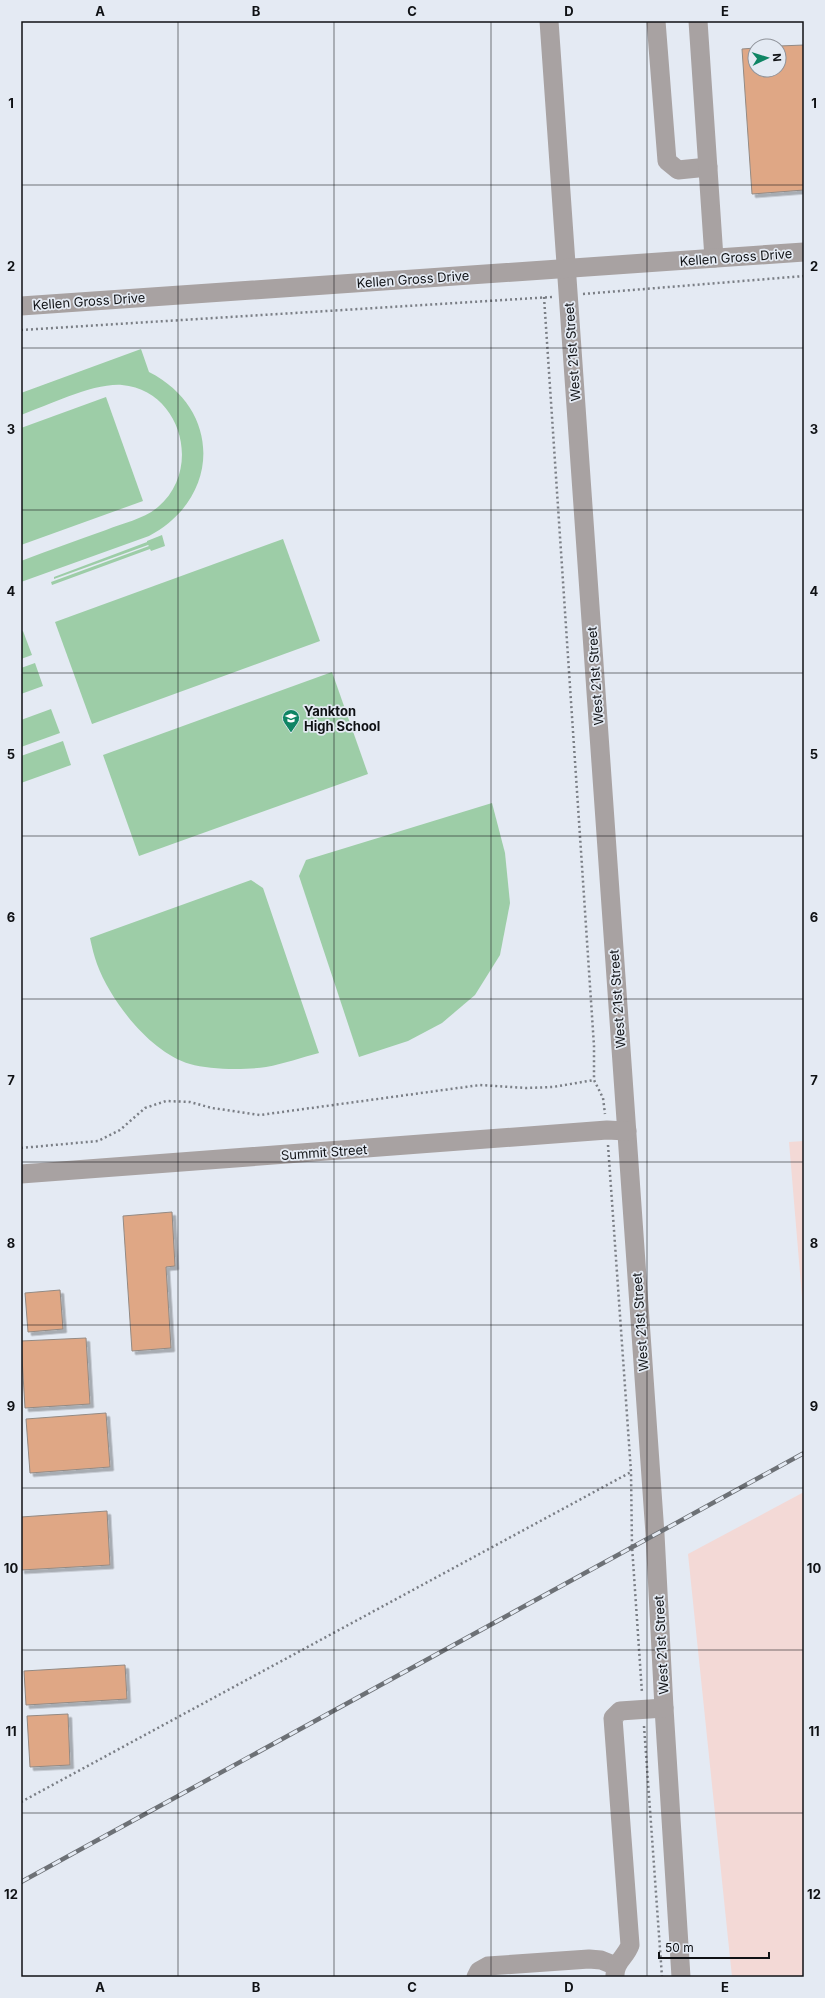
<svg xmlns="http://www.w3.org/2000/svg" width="825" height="1998" font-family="Inter,sans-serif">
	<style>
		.industrial { fill: #f3d9d6 }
		.green { fill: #9dcda7 }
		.building { fill: #dfa785; stroke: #938a84; filter: url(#shadow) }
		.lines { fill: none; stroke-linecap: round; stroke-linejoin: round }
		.path { stroke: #7a7e85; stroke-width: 2.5; stroke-dasharray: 2 3; stroke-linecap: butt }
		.minor { stroke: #a8a2a2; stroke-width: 19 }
		.rail-casing { stroke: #6d7176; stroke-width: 4.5 }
		.rail { stroke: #e4eaf3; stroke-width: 3; stroke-dasharray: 9; stroke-linecap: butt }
		.grid { fill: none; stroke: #0f1114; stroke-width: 1; stroke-opacity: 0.55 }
		.labels { text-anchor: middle; stroke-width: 3.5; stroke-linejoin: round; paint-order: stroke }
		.street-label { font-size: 13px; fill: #0f1114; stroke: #e4eaf3 }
		.poi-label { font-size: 13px; font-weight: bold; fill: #0f1114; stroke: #e4eaf3; text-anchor: start }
		.neatline { fill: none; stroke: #0f1114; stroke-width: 1.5 }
		.grid-label { font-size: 13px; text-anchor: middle; font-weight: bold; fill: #0f1114 }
	</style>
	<defs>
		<filter id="shadow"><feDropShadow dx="3.5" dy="3.5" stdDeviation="0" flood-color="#0004"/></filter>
	</defs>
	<rect width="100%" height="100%" fill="#e4eaf3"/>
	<g class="industrial">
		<polygon points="804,1141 804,1321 789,1142"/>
		<polygon points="804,1492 804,1977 732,1977 688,1554"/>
	</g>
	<g class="green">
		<path d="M141 349 149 372C222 409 221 498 149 536L21 582V561C49 550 78 540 106 530 123 523 144 519 158 507 203 469 181 390 122 385 93 383 49 405 21 415V393Z"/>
		<polygon points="106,397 143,501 21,545 21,428"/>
		<polygon points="162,535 165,546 151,551 150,549 52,585 51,582 149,546 148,545 54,579 54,577 147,542 147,541"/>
		<polygon points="283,539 320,641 92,724 55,622"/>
		<polygon points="23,631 32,655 21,659 21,632"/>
		<polygon points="35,663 43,686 21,694 21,668"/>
		<polygon points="332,672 368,774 139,856 103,755"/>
		<polygon points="51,709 60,733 21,747 21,720"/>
		<polygon points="63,741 71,765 21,783 21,756"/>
		<polygon points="492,803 505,853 510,903 500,955 475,995 442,1023 408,1041 359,1057 299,876 306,860"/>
		<path d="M251 880 263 888 319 1053C302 1057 284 1064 266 1067 246 1070 210 1070 190 1064 151 1053 111 1002 97 964 94 956 92 947 90 938Z"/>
	</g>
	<g class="building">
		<polygon points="804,45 804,190 752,194 742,49 755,48 755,70 779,70 779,46"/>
		<polygon points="172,1212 175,1266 166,1267 171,1348 132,1351 123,1216"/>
		<polygon points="60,1290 63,1329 28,1332 25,1293"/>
		<polygon points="86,1338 90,1404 25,1408 21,1341"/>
		<polygon points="106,1413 110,1467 30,1473 26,1419"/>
		<polygon points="107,1511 110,1565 21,1570 21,1517"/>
		<polygon points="125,1665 127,1699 26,1705 24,1671"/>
		<polygon points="68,1714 70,1765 30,1767 27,1716"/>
	</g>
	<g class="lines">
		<g class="path">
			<polyline points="583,294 804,276"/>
			<polyline points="544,297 594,1046 594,1080 603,1098 605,1114"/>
			<polyline points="21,330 552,297"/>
			<polyline points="608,1145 631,1472 632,1546 642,1693"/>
			<polyline points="21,1148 98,1141 120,1130 145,1108 166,1101 190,1102 212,1108 260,1115 480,1085 526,1088 553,1087 594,1080"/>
			<polyline points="644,1726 662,1977"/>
			<polyline points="21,1802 631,1472"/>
		</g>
		<g class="minor">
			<polyline points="549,21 655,1534 664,1708 681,1977"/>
			<polyline points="656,21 667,161 678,170 708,167"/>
			<polyline points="698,21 714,258"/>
			<polyline points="21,306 804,252"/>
			<polyline points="21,1174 607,1130 627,1131"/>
			<polyline points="476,1977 479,1971 488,1966 589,1959 601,1960 616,1966"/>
			<path d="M615 1977C614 1962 626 1957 630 1945L613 1718 620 1711 664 1708"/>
		</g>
		<defs>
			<polyline id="rail" points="21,1882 804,1453"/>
		</defs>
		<use href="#rail" class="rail-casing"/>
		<use href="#rail" class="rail"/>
	</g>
	<path class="grid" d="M178 21V1977M334 21V1977M491 21V1977M647 21V1977M21 185H804M21 348H804M21 510H804M21 673H804M21 836H804M21 999H804M21 1162H804M21 1325H804M21 1488H804M21 1650H804M21 1813H804"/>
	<defs>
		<symbol id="school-pin" viewBox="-11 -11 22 30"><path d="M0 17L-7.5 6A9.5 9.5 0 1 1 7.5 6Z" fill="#0f8564" stroke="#e4eaf3"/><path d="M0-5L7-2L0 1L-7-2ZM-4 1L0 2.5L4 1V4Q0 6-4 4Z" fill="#fff"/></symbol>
	</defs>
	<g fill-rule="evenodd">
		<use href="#school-pin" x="281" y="708" width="20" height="27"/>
	</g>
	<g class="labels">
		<g class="street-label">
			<text transform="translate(736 257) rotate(-4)" y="5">Kellen Gross Drive</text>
			<text transform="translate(413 279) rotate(-4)" y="5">Kellen Gross Drive</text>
			<text transform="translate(89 301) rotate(-4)" y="5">Kellen Gross Drive</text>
			<text transform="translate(572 352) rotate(-94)" y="5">West 21st Street</text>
			<text transform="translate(595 676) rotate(-94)" y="5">West 21st Street</text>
			<text transform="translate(617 999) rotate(-94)" y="5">West 21st Street</text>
			<text transform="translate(324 1152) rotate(-4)" y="5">Summit Street</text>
			<text transform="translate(640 1322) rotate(-94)" y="5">West 21st Street</text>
			<text transform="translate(661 1645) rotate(-93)" y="5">West 21st Street</text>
		</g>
		<g class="poi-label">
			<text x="304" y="716">Yankton<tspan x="304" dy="15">High School</tspan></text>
		</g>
	</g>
	<rect width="825" height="1998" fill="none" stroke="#e4eaf3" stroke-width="44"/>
	<g transform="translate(767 58) rotate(86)"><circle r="19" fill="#e4eaf3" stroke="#8f939a"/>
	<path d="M0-3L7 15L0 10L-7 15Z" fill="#0f8564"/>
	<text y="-6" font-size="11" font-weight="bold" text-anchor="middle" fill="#0f1114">N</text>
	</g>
	<path d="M659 1952v6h110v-6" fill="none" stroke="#0f1114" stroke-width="2"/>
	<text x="665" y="1952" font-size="12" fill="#0f1114" stroke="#e4eaf3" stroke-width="3" paint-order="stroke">50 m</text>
	<rect x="22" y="22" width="781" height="1954" class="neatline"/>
	<g class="grid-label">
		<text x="100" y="16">A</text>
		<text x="256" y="16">B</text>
		<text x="412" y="16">C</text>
		<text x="569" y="16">D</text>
		<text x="725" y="16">E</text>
		<text x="11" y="108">1</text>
		<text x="814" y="108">1</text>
		<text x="11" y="271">2</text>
		<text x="814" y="271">2</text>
		<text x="11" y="434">3</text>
		<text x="814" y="434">3</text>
		<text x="11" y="596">4</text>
		<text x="814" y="596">4</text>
		<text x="11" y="759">5</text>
		<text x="814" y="759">5</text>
		<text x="11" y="922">6</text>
		<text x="814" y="922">6</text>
		<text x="11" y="1085">7</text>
		<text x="814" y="1085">7</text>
		<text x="11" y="1248">8</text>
		<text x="814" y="1248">8</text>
		<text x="11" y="1411">9</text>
		<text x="814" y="1411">9</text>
		<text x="11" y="1573">10</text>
		<text x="814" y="1573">10</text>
		<text x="11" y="1736">11</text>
		<text x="814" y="1736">11</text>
		<text x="11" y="1899">12</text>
		<text x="814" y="1899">12</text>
		<text x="100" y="1992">A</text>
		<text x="256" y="1992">B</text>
		<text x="412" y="1992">C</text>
		<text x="569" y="1992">D</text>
		<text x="725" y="1992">E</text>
	</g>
</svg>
